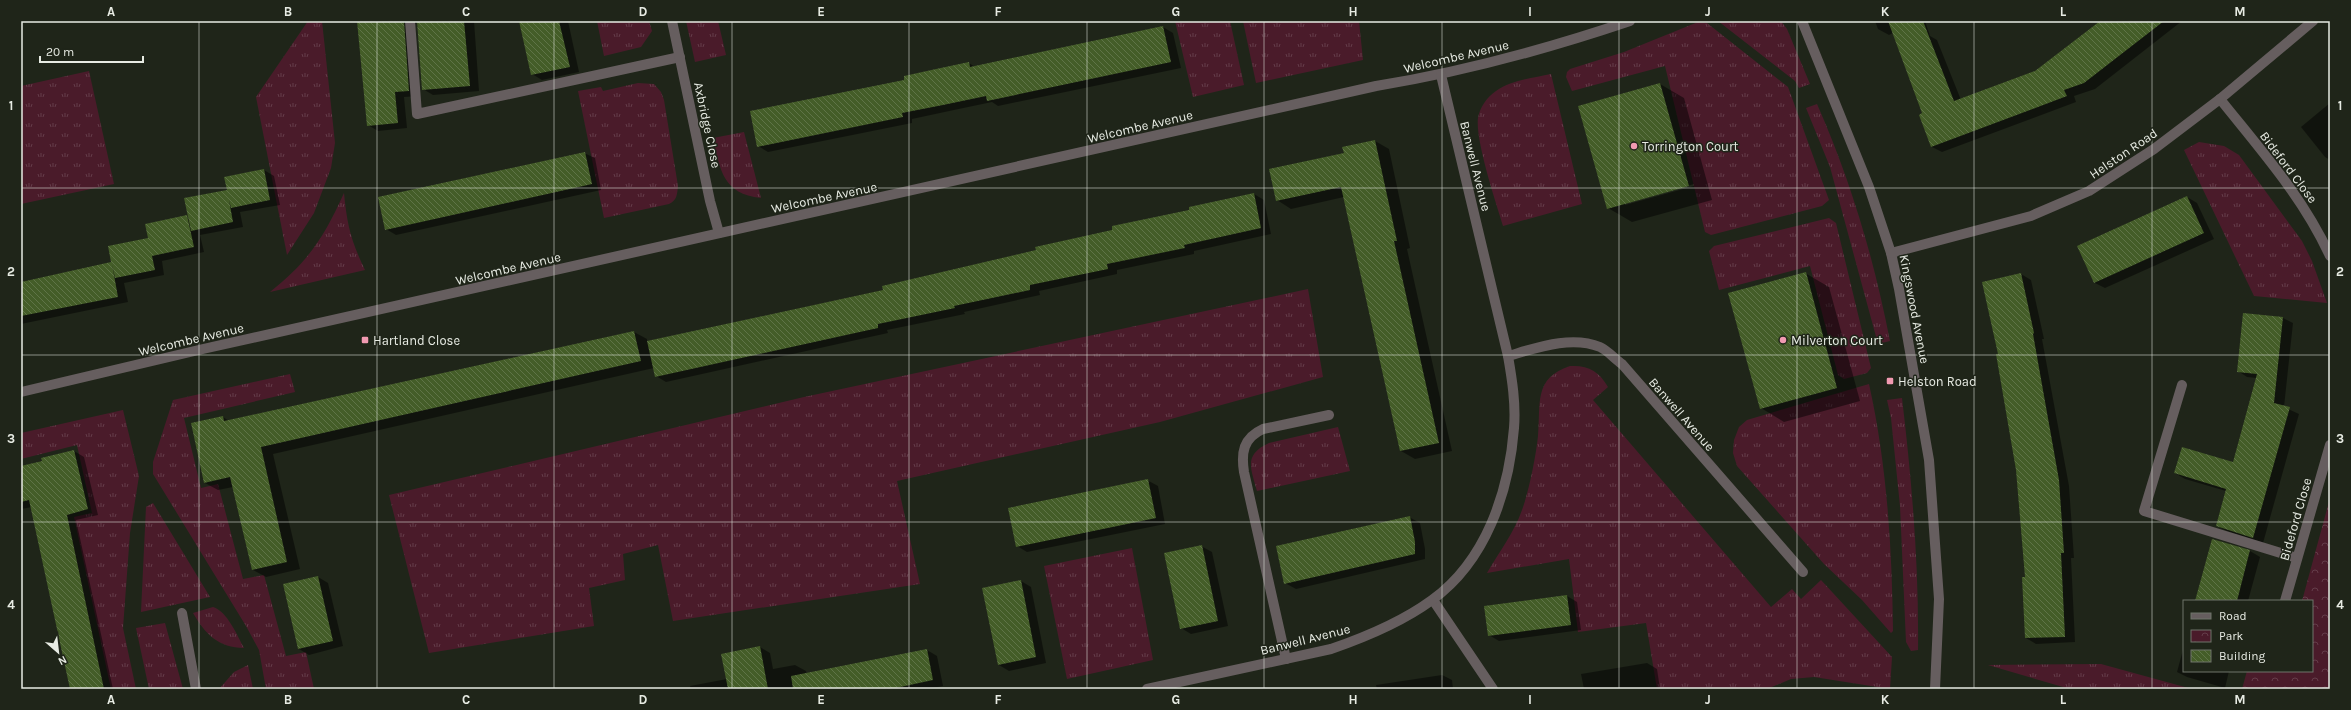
<svg xmlns="http://www.w3.org/2000/svg" width="2351" height="710" font-family="Karla,sans-serif">
	<style>
		.grass { fill: url(#grass-tufts) }
		.park { fill: url(#park-crowns) }
		.shadow { fill: #0007; fill-rule: evenodd }
		.building { fill: url(#building-back-hatch) }
		.lines { fill: none; stroke-linecap: round; stroke-linejoin: round }
		.minor { stroke: #665e5f; stroke-width: 10 }
		.grid { fill: none; stroke: #e7ebe3; stroke-width: 1; stroke-opacity: 0.55 }
		.poi-dot { fill: #f19ab1; stroke: #1f2519; stroke-width: 1.5 }
		.labels { text-anchor: middle; stroke-width: 3; stroke-linejoin: round; paint-order: stroke }
		.street-label { font-size: 13px; fill: #e7ebe3; stroke: #1f2519 }
		.poi-label { font-size: 13px; fill: #e7ebe3; stroke: #1f2519; text-anchor: start }
		.neatline { fill: none; stroke: #e7ebe3; stroke-width: 1.5 }
		.grid-label { font-size: 13px; text-anchor: middle; font-weight: bold; fill: #e7ebe3 }
	</style>
	<defs>
		<pattern id="grass-tufts" width="24" height="20" patternUnits="userSpaceOnUse"><rect width="24" height="20" fill="#4a1b2a"/><path d="M3 7l-1-3M5 7V3M7 7l1-3M15 17l-1-3M17 17v-4M19 17l1-3" fill="none" stroke="#643c49"/></pattern>
		<pattern id="park-crowns" width="20" height="18" patternUnits="userSpaceOnUse"><rect width="20" height="18" fill="#4a1b2a"/><path d="M2 6a3 3 0 1 1 6 0M12 15a3 3 0 1 1 6 0" fill="none" stroke="#643c49"/></pattern>
		<pattern id="building-back-hatch" width="6" height="6" patternUnits="userSpaceOnUse"><rect width="6" height="6" fill="#445d28"/><path d="M-1 5l2 2M0 0l6 6M5-1l2 2" fill="none" stroke="#5f7447"/></pattern>
	</defs>
	<rect width="100%" height="100%" fill="#1f2519"/>
	<g class="grass">
		<polygon points="308,21 322,21 335,143 331,168 314,213 287,255 256,97"/>
		<polygon points="597,21 649,21 652,31 641,47 604,56"/>
		<polygon points="686,21 718,21 726,55 695,62"/>
		<polygon points="1175,21 1230,21 1244,85 1193,97"/>
		<polygon points="1243,21 1359,21 1363,60 1256,83"/>
		<polygon points="1718,21 1781,21 1787,29 1810,84 1799,88 1795,81"/>
		<polygon points="1698,22 1707,23 1788,87 1829,200 1822,206 1711,235 1705,232 1665,66 1572,91 1566,77 1567,72 1570,69 1624,52"/>
		<polygon points="89,71 114,184 21,204 21,86"/>
		<path d="M1551 74 1582 204 1503 226C1496 203 1475 140 1478 118 1480 107 1487 97 1496 91 1512 80 1533 78 1551 74Z"/>
		<path d="M638 83 654 84 661 92 664 100 678 186C677 195 677 200 669 204L604 218 578 91 601 87 603 91Z"/>
		<path d="M1817 104C1851 181 1874 259 1890 341L1878 344 1830 167 1806 108Z"/>
		<path d="M744 132 761 198C723 194 720 170 713 138Z"/>
		<polygon points="2199,142 2224,146 2239,155 2302,241 2312,261 2327,303 2254,296 2184,150"/>
		<path d="M344 193C347 225 351 241 365 270L270 292C309 261 324 237 344 193Z"/>
		<polygon points="1829,218 1836,223 1871,368 1867,373 1844,379 1838,375 1810,266 1719,290 1709,251 1714,246"/>
		<polygon points="1308,289 1323,377 1160,422 897,481 920,584 673,621 658,545 623,554 625,580 589,588 594,626 429,653 389,495 804,397"/>
		<path d="M1570 366C1588 365 1599 371 1608 387L1593 400 1771 607 1792 589 1801 599 1821 580 1892 657 1890 689 1814 677 1791 679 1767 689H1657L1646 623 1578 632 1569 559 1487 573C1499 552 1514 533 1522 510 1529 491 1536 456 1538 436 1541 404 1533 378 1570 366Z"/>
		<polygon points="290,374 295,392 184,418 201,488 218,484 243,579 264,575 286,656 306,652 314,689 266,689 259,650 246,626 153,474 153,462 173,400"/>
		<path d="M1869 384C1887 465 1892 547 1893 631L1891 633 1862 600 1824 564 1737 466 1733 453 1734 440 1739 427 1747 420Z"/>
		<path d="M1902 398C1912 482 1919 566 1918 650L1911 651 1906 642 1900 506 1891 418 1887 400Z"/>
		<polygon points="123,410 139,476 130,533 123,628 136,689 111,689 74,517 92,513 77,445 21,459 21,433"/>
		<path d="M1338 427 1350 471 1257 491C1251 468 1243 455 1269 443Z"/>
		<polygon points="153,503 210,597 141,612 146,507"/>
		<polygon points="1132,548 1153,660 1067,679 1044,566"/>
		<path d="M213 607C227 611 237 635 244 648 219 648 205 634 193 613Z"/>
		<polygon points="165,623 183,689 149,689 136,628"/>
		<polygon points="2101,664 2192,689 2070,689 1988,665"/>
		<polygon points="248,665 253,689 219,689 234,672"/>
	</g>
	<polygon class="park" points="2330,498 2330,689 2242,689 2247,671 2312,671 2312,601 2302,601"/>
	<g class="shadow">
		<polygon points="21,21 30,21 21,23"/>
		<polygon points="358,21 417,21 413,28 419,96 404,97 407,128 378,131 368,125"/>
		<polygon points="418,21 474,21 479,91 433,95 423,89"/>
		<polygon points="520,21 568,21 579,72 542,80 532,74"/>
		<polygon points="1875,21 1925,21 1930,36 1937,40 1961,100 2036,71 2100,21 2182,21 2095,89 2074,96 2076,102 1942,152 1932,147 1923,114 1893,33 1889,35 1878,29"/>
		<polygon points="1163,27 1173,33 1181,68 998,106 992,102 954,110 912,119 912,123 768,152 758,146 906,80 969,63 975,67"/>
		<path d="M1660 84 1684 98 1712 200 1632 222 1608 208ZM1694 184V186L1625 205V203Z"/>
		<polygon points="2330,103 2330,160 2325,157 2301,127"/>
		<polygon points="1375,141 1389,149 1410,248 1407,249 1452,451 1415,459 1401,451 1344,197 1291,209 1277,200 1345,154 1344,148"/>
		<polygon points="584,153 595,158 601,190 396,235 386,229"/>
		<polygon points="264,170 274,176 280,205 240,212 243,227 200,235 204,252 162,261 164,275 124,283 128,302 21,324 21,282 112,263 149,239 147,224 189,217 228,190"/>
		<polygon points="1254,194 1264,200 1271,234 1194,251 1194,254 1117,270 1117,274 1039,291 1040,295 964,312 965,314 887,330 888,333 666,382 656,376 654,368 273,454 300,569 266,577 253,570 233,487 218,490 205,483 192,424 223,417 229,421 634,332 647,339 647,342 884,290"/>
		<polygon points="2187,197 2197,203 2214,239 2105,288 2095,283 2079,247"/>
		<polygon points="1805,273 1829,287 1860,401 1784,422 1761,408"/>
		<polygon points="2021,274 2031,280 2044,339 2042,339 2069,486 2074,558 2071,558 2075,642 2036,644 2026,638 2026,578 2017,470 1999,355"/>
		<polygon points="2244,314 2283,318 2293,323 2284,407 2299,414 2263,543 2227,531 2217,526 2226,491 2185,479 2175,473 2233,463 2257,378 2247,377 2238,371"/>
		<polygon points="74,451 84,457 98,515 76,520 113,689 71,689 32,507 21,509 21,467"/>
		<polygon points="1147,480 1158,486 1165,524 1027,552 1017,546"/>
		<polygon points="1409,517 1420,523 1425,549 1425,559 1296,589 1285,583"/>
		<polygon points="1201,546 1212,552 1228,626 1191,634 1181,628"/>
		<polygon points="2250,551 2260,557 2248,601 2196,601"/>
		<polygon points="318,577 328,583 343,646 309,655 299,649"/>
		<polygon points="1021,581 1031,587 1046,663 1009,671 999,665"/>
		<polygon points="1567,596 1577,602 1581,630 1499,641 1489,635"/>
		<polygon points="2184,646 2184,671 2229,671 2225,688 2187,677 2177,672"/>
		<polygon points="760,647 770,653 773,669 795,665 806,671 809,689 691,689 690,686 727,679 722,655"/>
		<polygon points="927,650 937,656 943,686 927,689 813,689"/>
		<polygon points="1647,663 1657,669 1660,689 1584,689 1581,674"/>
		<polygon points="1442,675 1452,680 1453,689 1377,689 1376,685"/>
	</g>
	<g class="building">
		<polygon points="357,21 404,21 409,91 395,92 398,123 367,126"/>
		<polygon points="417,21 464,21 470,86 422,90"/>
		<polygon points="519,21 559,21 570,67 531,75"/>
		<polygon points="1888,21 1923,21 1954,101 2035,71 2100,21 2164,21 2084,83 2064,90 2067,96 1931,147 1919,115 1922,113"/>
		<polygon points="1163,26 1171,62 987,101 986,96 943,105 902,113 903,117 757,147 750,111 904,80 904,76 936,69 969,62 970,67"/>
		<polygon points="1660,83 1689,186 1607,209 1578,106"/>
		<polygon points="1375,140 1397,241 1394,241 1439,443 1400,451 1341,187 1276,201 1269,169 1344,153 1342,147"/>
		<polygon points="585,152 592,184 385,230 378,197"/>
		<polygon points="264,169 270,200 231,208 229,200 233,222 191,231 184,198 227,190 224,177"/>
		<polygon points="1254,193 1261,228 1184,245 1185,248 1107,264 1108,269 1030,285 1030,290 954,306 955,308 878,324 878,328 655,377 647,341 883,290 882,286 1036,250 1035,247 1112,230 1112,226 1189,210 1189,207"/>
		<polygon points="2187,196 2204,233 2094,283 2077,246"/>
		<polygon points="187,215 194,247 152,256 155,270 115,278 112,264 118,297 21,316 21,282 111,262 108,246 148,238 145,224"/>
		<polygon points="1806,272 1837,388 1760,409 1728,293"/>
		<polygon points="2021,273 2034,333 2033,334 2059,480 2064,553 2061,553 2065,637 2025,638 2022,577 2025,577 2016,470 1996,354 1998,354 1982,282"/>
		<polygon points="2243,313 2283,317 2274,403 2290,407 2253,538 2216,526 2226,489 2174,473 2182,447 2233,462 2257,374 2237,372"/>
		<polygon points="634,331 641,361 261,447 287,562 252,570 230,477 204,483 191,423 223,416 224,421"/>
		<polygon points="74,450 88,509 67,515 104,689 70,689 29,500 21,502 21,466 42,461 41,458"/>
		<polygon points="1148,479 1156,518 1016,547 1008,508"/>
		<polygon points="1410,516 1415,542 1415,554 1284,584 1276,546"/>
		<polygon points="2212,539 2250,550 2237,601 2195,601"/>
		<polygon points="1202,545 1218,621 1180,629 1164,553"/>
		<polygon points="318,576 333,641 298,649 283,584"/>
		<polygon points="1021,580 1036,657 998,665 982,588"/>
		<polygon points="1567,595 1571,625 1488,636 1484,606"/>
		<polygon points="760,646 768,689 728,689 721,654"/>
		<polygon points="927,649 933,680 891,689 793,689 791,676"/>
	</g>
	<g class="lines">
		<g class="minor">
			<polyline points="410,21 417,114 680,57"/>
			<polyline points="672,21 710,201 719,233"/>
			<polyline points="1802,21 1869,187 1891,253 1899,289 1929,460 1939,599 1935,689"/>
			<path d="M2220 99C2260 149 2303 197 2330 256"/>
			<polyline points="1891,253 2031,216 2089,191 2154,149 2220,99 2313,21"/>
			<path d="M1508 356C1536 348 1571 335 1600 347 1607 350 1615 359 1622 364L1803 572"/>
			<polyline points="2182,385 2144,511 2297,558"/>
			<path d="M21 392 203 349 1376 86C1463 72 1547 49 1630 21"/>
			<polyline points="1433,600 1493,689"/>
			<polyline points="2285,601 2330,445"/>
			<polyline points="182,613 196,689"/>
			<path d="M1286 659 1244 472C1241 453 1243 438 1263 429L1329 415"/>
			<path d="M1147 689 1331 649C1366 637 1402 622 1432 600 1486 561 1509 492 1514 428 1516 404 1512 379 1508 356L1441 75"/>
		</g>
	</g>
	<path class="grid" d="M199 21V689M377 21V689M554 21V689M732 21V689M909 21V689M1087 21V689M1264 21V689M1442 21V689M1619 21V689M1797 21V689M1974 21V689M2152 21V689M21 188H2330M21 355H2330M21 522H2330"/>
	<g class="poi-dot">
		<circle cx="1634" cy="146" r="4"/>
		<rect x="361" y="336" width="8" height="8" rx="2"/>
		<circle cx="1783" cy="340" r="4"/>
		<rect x="1886" y="377" width="8" height="8" rx="2"/>
	</g>
	<g class="labels">
		<g class="street-label">
			<text transform="translate(1456 56) rotate(-13)" y="5">Welcombe Avenue</text>
			<text transform="translate(708 125) rotate(78)" y="5">Axbridge Close</text>
			<text transform="translate(1140 126) rotate(-13)" y="5">Welcombe Avenue</text>
			<text transform="translate(2123 153) rotate(-34)" y="5">Helston Road</text>
			<text transform="translate(1476 166) rotate(76)" y="5">Banwell Avenue</text>
			<text transform="translate(2289 167) rotate(53)" y="5">Bideford Close</text>
			<text transform="translate(824 197) rotate(-12)" y="5">Welcombe Avenue</text>
			<text transform="translate(508 268) rotate(-13)" y="5">Welcombe Avenue</text>
			<text transform="translate(1915 309) rotate(79)" y="5">Kingswood Avenue</text>
			<text transform="translate(191 339) rotate(-13)" y="5">Welcombe Avenue</text>
			<text transform="translate(1682 414) rotate(49)" y="5">Banwell Avenue</text>
			<text transform="translate(2295 519) rotate(-74)" y="5">Bideford Close</text>
			<text transform="translate(1305 639) rotate(-14)" y="5">Banwell Avenue</text>
		</g>
		<g class="poi-label">
			<text x="1642" y="151">Torrington Court</text>
			<text x="373" y="345">Hartland Close</text>
			<text x="1791" y="345">Milverton Court</text>
			<text x="1898" y="386">Helston Road</text>
		</g>
	</g>
	<rect width="2351" height="710" fill="none" stroke="#1f2519" stroke-width="44"/>
	<rect x="2183" y="600" width="130" height="72" fill="#1f2519" stroke="#6f746a"/>
	<rect x="2191" y="613" width="20" height="6" fill="#665e5f" stroke="#6f746a"/>
	<text x="2219" y="620" font-size="12" fill="#e7ebe3">Road</text>
	<rect x="2191" y="630" width="20" height="12" fill="url(#park-crowns)" stroke="#6f746a"/>
	<text x="2219" y="640" font-size="12" fill="#e7ebe3">Park</text>
	<rect x="2191" y="650" width="20" height="12" fill="url(#building-back-hatch)" stroke="#6f746a"/>
	<text x="2219" y="660" font-size="12" fill="#e7ebe3">Building</text>
	<g transform="translate(58 652) rotate(152)" stroke="#1f2519" stroke-width="3" paint-order="stroke">
	<path d="M0-3L7 15L0 10L-7 15Z" fill="#e7ebe3"/>
	<text y="-6" font-size="11" font-weight="bold" text-anchor="middle" fill="#e7ebe3">N</text>
	</g>
	<path d="M40 56v6h103v-6" fill="none" stroke="#e7ebe3" stroke-width="2"/>
	<text x="46" y="56" font-size="12" fill="#e7ebe3" stroke="#1f2519" stroke-width="3" paint-order="stroke">20 m</text>
	<rect x="22" y="22" width="2307" height="666" class="neatline"/>
	<g class="grid-label">
		<text x="111" y="16">A</text>
		<text x="288" y="16">B</text>
		<text x="466" y="16">C</text>
		<text x="643" y="16">D</text>
		<text x="821" y="16">E</text>
		<text x="998" y="16">F</text>
		<text x="1176" y="16">G</text>
		<text x="1353" y="16">H</text>
		<text x="1530" y="16">I</text>
		<text x="1708" y="16">J</text>
		<text x="1885" y="16">K</text>
		<text x="2063" y="16">L</text>
		<text x="2240" y="16">M</text>
		<text x="11" y="110">1</text>
		<text x="2340" y="110">1</text>
		<text x="11" y="276">2</text>
		<text x="2340" y="276">2</text>
		<text x="11" y="443">3</text>
		<text x="2340" y="443">3</text>
		<text x="11" y="609">4</text>
		<text x="2340" y="609">4</text>
		<text x="111" y="704">A</text>
		<text x="288" y="704">B</text>
		<text x="466" y="704">C</text>
		<text x="643" y="704">D</text>
		<text x="821" y="704">E</text>
		<text x="998" y="704">F</text>
		<text x="1176" y="704">G</text>
		<text x="1353" y="704">H</text>
		<text x="1530" y="704">I</text>
		<text x="1708" y="704">J</text>
		<text x="1885" y="704">K</text>
		<text x="2063" y="704">L</text>
		<text x="2240" y="704">M</text>
	</g>
</svg>
